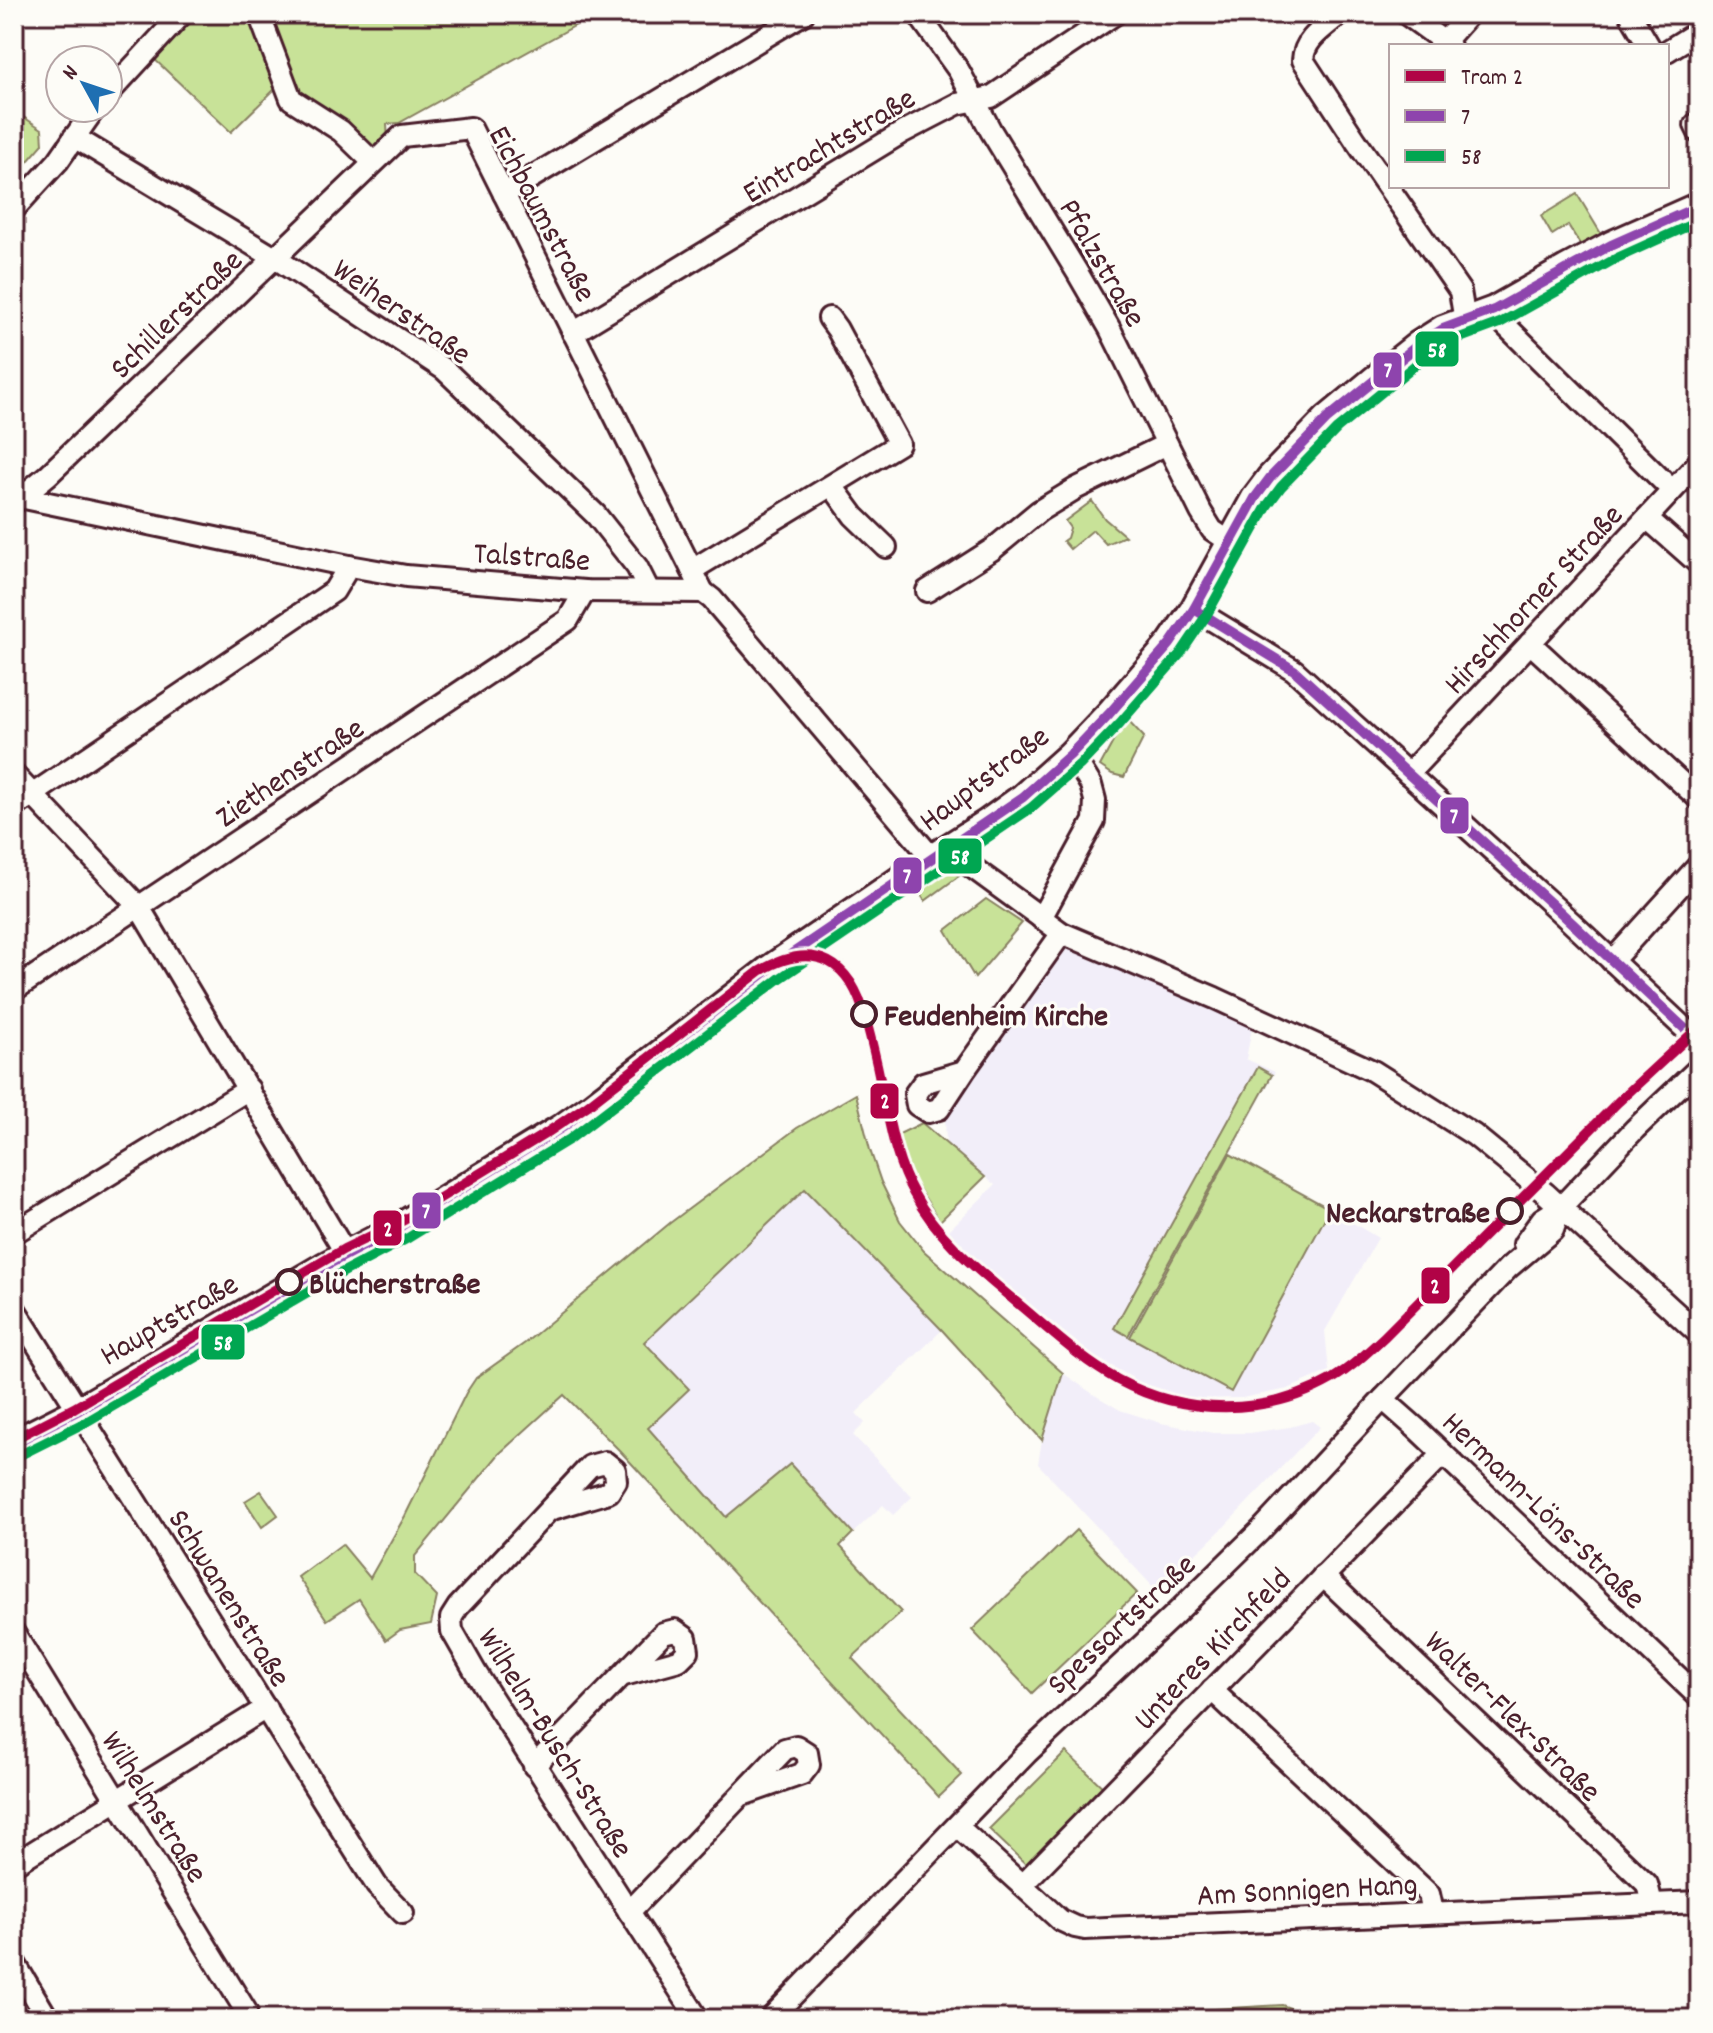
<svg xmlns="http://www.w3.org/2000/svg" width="1713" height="2033" font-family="Dekko,sans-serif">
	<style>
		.built { fill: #f2eef9 }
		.green { fill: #c8e298; stroke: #898062; stroke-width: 2 }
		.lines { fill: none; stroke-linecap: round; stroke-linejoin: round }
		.minor-casing { stroke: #4a1f2b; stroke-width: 26 }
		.tertiary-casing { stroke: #4a1f2b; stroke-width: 32 }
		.minor { stroke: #fdfcf7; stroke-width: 20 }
		.tertiary { stroke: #fdfcf7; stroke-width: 26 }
		.bus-1-casing { stroke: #fdfcf7; stroke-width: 16 }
		.bus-2-casing { stroke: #fdfcf7; stroke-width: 16 }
		.bus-1 { stroke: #8e44ad; stroke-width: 10 }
		.bus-2 { stroke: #00a651; stroke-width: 10 }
		.tram-1-casing { stroke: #fdfcf7; stroke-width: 16 }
		.tram-1 { stroke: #b10346; stroke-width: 10 }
		.stop-dot { fill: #fdfcf7; stroke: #4a1f2b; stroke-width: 4 }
		.labels { text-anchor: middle; stroke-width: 6; stroke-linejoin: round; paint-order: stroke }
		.street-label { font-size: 32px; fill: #4a1f2b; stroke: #fdfcf7 }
		.stop-label { font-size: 32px; font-weight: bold; fill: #4a1f2b; stroke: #fdfcf7; text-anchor: start }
		.line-badge { stroke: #fdfcf7; stroke-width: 3 }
		.badge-label { font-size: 22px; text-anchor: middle; font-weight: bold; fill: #fff }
	</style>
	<rect width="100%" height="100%" fill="#fdfcf7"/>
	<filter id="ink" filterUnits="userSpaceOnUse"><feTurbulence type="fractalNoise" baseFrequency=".0125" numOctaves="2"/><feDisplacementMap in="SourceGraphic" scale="16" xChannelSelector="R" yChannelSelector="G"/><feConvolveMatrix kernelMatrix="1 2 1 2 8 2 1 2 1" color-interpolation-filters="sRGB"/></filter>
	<g filter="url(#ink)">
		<g class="built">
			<polygon points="1067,942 1252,1028 1246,1059 1275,1072 1230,1154 1330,1209 1378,1238 1325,1331 1329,1371 1288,1389 1242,1398 1192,1399 1140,1382 1094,1356 1004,1285 947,1232 995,1185 946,1144 945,1115"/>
			<polygon points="805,1189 888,1273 942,1330 856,1413 865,1423 853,1435 912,1497 893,1515 883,1505 839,1546 727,1517 648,1428 643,1342"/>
			<polygon points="1063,1373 1093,1394 1120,1410 1161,1423 1213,1433 1250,1433 1290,1427 1312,1421 1320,1427 1222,1529 1157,1591 1038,1464 1042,1440"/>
		</g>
		<g class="green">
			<polygon points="189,14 596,14 399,123 387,124 388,142 370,151 339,117 276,88 231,132 150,55"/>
			<polygon points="14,111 42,129 43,144 14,177"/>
			<polygon points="1577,194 1603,237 1583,249 1568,225 1552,235 1541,216"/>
			<polygon points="1092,501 1105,519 1125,536 1106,544 1093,530 1070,549 1063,541 1067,538 1070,528 1065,521"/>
			<polygon points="1126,718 1144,737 1124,777 1112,774 1100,766"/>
			<polygon points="951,870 959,876 925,901 919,892"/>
			<polygon points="986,899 1022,923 975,978 946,930"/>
			<polygon points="1258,1067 1272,1075 1128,1336 1114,1328"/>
			<polygon points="856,1094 870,1150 881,1182 900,1221 924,1251 1063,1373 1042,1440 942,1330 805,1189 644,1342 689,1389 648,1428 726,1517 790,1464 853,1533 840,1546 901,1612 852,1658 962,1775 939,1797 621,1452 564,1395 499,1454 415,1556 415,1574 437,1597 431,1624 400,1630 386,1640 359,1599 327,1620 298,1577 342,1544 370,1578 405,1516 466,1393 476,1378 525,1343 670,1223 797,1128"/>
			<polygon points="922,1123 985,1177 940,1221 905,1167 897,1135"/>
			<polygon points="1230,1154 1330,1209 1231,1392 1130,1337"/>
			<polygon points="261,1491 278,1515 262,1527 245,1501"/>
			<polygon points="1076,1530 1137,1593 1032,1693 972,1630"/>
			<polygon points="1066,1752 1109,1793 1034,1872 989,1829"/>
			<polygon points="1282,2005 1314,2017 1313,2019 1146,2019 1164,2012"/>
			<polygon points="1699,2012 1699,2019 1581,2019"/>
		</g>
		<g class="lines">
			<defs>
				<g id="minor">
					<polyline points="259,14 291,99 341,131 373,162"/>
					<polyline points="918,14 959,71 991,131 1077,272 1110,329 1201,512 1212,530 1230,542"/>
					<path d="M1340 14C1324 28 1304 39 1303 60L1356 141 1460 291 1465 321"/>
					<polyline points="1406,14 1450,46"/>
					<polyline points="1630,14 1649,46"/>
					<polyline points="1445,41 1469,14"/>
					<polyline points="1667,51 1699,31"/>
					<polyline points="108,94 182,14"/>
					<polyline points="1699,122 1695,125 1699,133"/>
					<polyline points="74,137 275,258 445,370 596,515 637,567 649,591"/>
					<polyline points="504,194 803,14"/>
					<polyline points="14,209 58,161 95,108"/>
					<polyline points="1494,310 1503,323 1672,490"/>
					<polyline points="573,333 903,132 957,104 991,97 1115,14"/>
					<polyline points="832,486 854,516 886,547"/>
					<polyline points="15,496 349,566 406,576 585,591 703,592 712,599 932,858"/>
					<polyline points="14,503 48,475 402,136 471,128 703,592"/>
					<polyline points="1647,518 1699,564"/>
					<polyline points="692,570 899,444 837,329 829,318"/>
					<polyline points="927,591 993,549 1039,511 1075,489 1167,444"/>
					<polyline points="1194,609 1294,670 1558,910 1699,1042"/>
					<polyline points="1530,643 1699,799"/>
					<polyline points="1408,774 1699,462"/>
					<polyline points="14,775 139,907 346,1254"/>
					<polyline points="14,807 334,591 349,566"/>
					<polyline points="947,849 1062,933 1215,998 1373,1071 1474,1135 1545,1193 1699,1334"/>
					<polyline points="1041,918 1094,821 1095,800 1091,785 1080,767 1070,755"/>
					<polyline points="1612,961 1699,865"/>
					<polyline points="14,990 568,620 585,591"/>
					<polyline points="964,1071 939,1109 928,1112 917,1105 915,1094 923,1083 964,1071 1062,933"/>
					<polyline points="14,1233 249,1089"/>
					<polyline points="1524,1244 1542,1219 1561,1207 1635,1129 1699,1068"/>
					<polyline points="14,1308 377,1886 403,1913"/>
					<polyline points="1383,1399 1417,1429 1699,1697"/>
					<polyline points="549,1510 609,1492 616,1481 615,1470 605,1462 590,1466 458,1607 451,1618 452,1631 476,1673 698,2019"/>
					<polyline points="1323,1576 1647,1884 1652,1904"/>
					<polyline points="14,1633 246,2011"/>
					<polyline points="1212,1690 1429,1894 1433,1912"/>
					<polyline points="534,1766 663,1633 675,1630 686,1638 688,1651 679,1660 624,1675"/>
					<polyline points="957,1826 1060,1920 1075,1927 1085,1929 1699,1902"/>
					<polyline points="14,1864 266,1708"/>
					<polyline points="1022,1885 1443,1454"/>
					<polyline points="629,1912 785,1749 796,1746 807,1753 809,1765 802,1774 742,1795"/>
					<polyline points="14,1962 48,2019"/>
					<polyline points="770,2019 1027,1753 1172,1617 1260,1531 1383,1399 1508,1268 1553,1230 1561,1207"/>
				</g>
				<polyline id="tertiary" points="14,1443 79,1410 323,1267 401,1226 563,1127 590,1108 771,968 932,858 987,823 1023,797 1070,755 1109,714 1170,644 1194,609 1255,498 1270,478 1327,419 1374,380 1418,345 1443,329 1494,310 1566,269 1611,245 1699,206"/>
			</defs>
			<use href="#minor" class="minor-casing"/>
			<use href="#tertiary" class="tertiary-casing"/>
			<use href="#minor" class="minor"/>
			<use href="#tertiary" class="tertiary"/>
			<defs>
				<g id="bus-1">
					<polyline points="1194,609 1294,670 1558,910 1699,1042"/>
					<polyline points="14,1443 79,1410 323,1267 401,1226 563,1127 771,968 1023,797 1070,755 1109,714 1170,644 1194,609 1255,498 1270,478 1327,419 1418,345 1443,329 1494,310 1611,245 1699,206"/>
				</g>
				<polyline id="bus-2" points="20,1455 86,1422 330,1279 408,1238 570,1139 779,979 1031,808 1080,765 1120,723 1181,653 1206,616 1267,506 1281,487 1337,429 1426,356 1449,342 1500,323 1617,258 1699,221"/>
			</defs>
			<use href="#bus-1" class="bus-1-casing"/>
			<use href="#bus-2" class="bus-2-casing"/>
			<use href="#bus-1" class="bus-1"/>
			<use href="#bus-2" class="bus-2"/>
			<defs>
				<path id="tram-1" d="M14 1439 74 1408 344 1249 404 1220 548 1132 588 1105 760 971C815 939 851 961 866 1020 871 1039 876 1059 880 1079 889 1118 894 1159 914 1194 939 1241 982 1273 1022 1307 1053 1333 1083 1361 1118 1380 1185 1416 1266 1417 1332 1379 1351 1368 1368 1352 1384 1337L1618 1102 1699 1027"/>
			</defs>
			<use href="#tram-1" class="tram-1-casing"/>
			<use href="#tram-1" class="tram-1"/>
		</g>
	</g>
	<g class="stop-dot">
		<circle cx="864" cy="1014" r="12"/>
		<circle cx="1510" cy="1211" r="12"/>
		<circle cx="289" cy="1282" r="12"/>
	</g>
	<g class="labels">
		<g class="street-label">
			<text transform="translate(828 144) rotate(-31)" y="11">Eintrachtstraße</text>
			<text transform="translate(544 213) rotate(62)" y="11">Eichbaumstraße</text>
			<text transform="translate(1104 262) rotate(60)" y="11">Pfalzstraße</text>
			<text transform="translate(403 310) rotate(35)" y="11">Weiherstraße</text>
			<text transform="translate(175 313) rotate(-44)" y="11">Schillerstraße</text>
			<text transform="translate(532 555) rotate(4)" y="11">Talstraße</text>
			<text transform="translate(1532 598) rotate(-47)" y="11">Hirschhorner Straße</text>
			<text transform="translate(289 771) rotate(-34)" y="11">Ziethenstraße</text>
			<text transform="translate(983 777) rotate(-37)" y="11">Hauptstraße</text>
			<text transform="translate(168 1318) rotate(-30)" y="11">Hauptstraße</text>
			<text transform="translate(1545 1509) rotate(44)" y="11">Hermann-Löns-Straße</text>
			<text transform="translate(231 1597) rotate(58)" y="11">Schwanenstraße</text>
			<text transform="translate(1120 1623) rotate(-43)" y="11">Spessartstraße</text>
			<text transform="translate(1211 1648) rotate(-46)" y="11">Unteres Kirchfeld</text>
			<text transform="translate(1514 1715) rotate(44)" y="11">Walter-Flex-Straße</text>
			<text transform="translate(557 1742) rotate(58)" y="11">Wilhelm-Busch-Straße</text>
			<text transform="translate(156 1806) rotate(58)" y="11">Wilhelmstraße</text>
			<text transform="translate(1307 1888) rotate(-3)" y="11">Am Sonnigen Hang</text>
		</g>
		<g class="stop-label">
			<text x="884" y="1025">Feudenheim Kirche</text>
			<text x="1490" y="1222" text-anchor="end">Neckarstraße</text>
			<text x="309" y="1293">Blücherstraße</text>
		</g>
	</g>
	<g class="line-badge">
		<rect x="1414" y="330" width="46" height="38" rx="8" fill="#00a651"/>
		<rect x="1372" y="351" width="31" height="38" rx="8" fill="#8e44ad"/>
		<rect x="1439" y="796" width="31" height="39" rx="8" fill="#8e44ad"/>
		<rect x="937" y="837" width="46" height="38" rx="8" fill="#00a651"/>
		<rect x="892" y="856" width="31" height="39" rx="8" fill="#8e44ad"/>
		<rect x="869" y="1082" width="31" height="38" rx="8" fill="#b10346"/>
		<rect x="411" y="1191" width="31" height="39" rx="8" fill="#8e44ad"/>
		<rect x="372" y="1209" width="31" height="38" rx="8" fill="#b10346"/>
		<rect x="1420" y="1266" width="31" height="39" rx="8" fill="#b10346"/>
		<rect x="200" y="1323" width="46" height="38" rx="8" fill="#00a651"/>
	</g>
	<g class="badge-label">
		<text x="1437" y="357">58</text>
		<text x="1388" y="377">7</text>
		<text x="1454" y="823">7</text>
		<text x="960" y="864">58</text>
		<text x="907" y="883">7</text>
		<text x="885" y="1108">2</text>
		<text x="426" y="1218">7</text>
		<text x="388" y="1236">2</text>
		<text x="1435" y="1293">2</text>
		<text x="223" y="1350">58</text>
	</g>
	<rect width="1713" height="2033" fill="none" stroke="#fdfcf7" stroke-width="48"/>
	<rect x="24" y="24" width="1665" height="1985" fill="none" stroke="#4a1f2b" stroke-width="3" filter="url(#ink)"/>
	<rect x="1389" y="44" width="280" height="144" fill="#fdfcf7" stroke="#b5a4a5" stroke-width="2"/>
	<rect x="1405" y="70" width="40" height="12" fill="#b10346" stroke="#b5a4a5" stroke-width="2"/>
	<text x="1461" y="84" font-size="24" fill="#4a1f2b">Tram 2</text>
	<rect x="1405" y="110" width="40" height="12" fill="#8e44ad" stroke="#b5a4a5" stroke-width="2"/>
	<text x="1461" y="124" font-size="24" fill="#4a1f2b">7</text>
	<rect x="1405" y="150" width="40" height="12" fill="#00a651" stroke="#b5a4a5" stroke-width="2"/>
	<text x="1461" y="164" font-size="24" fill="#4a1f2b">58</text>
	<g transform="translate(84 84) rotate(310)"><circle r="38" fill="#fdfcf7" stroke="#b5a4a5" stroke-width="2"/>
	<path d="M0-6L14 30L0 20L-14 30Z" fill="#1f6fb2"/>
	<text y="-12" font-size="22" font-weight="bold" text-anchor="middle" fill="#4a1f2b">N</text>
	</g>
</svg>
